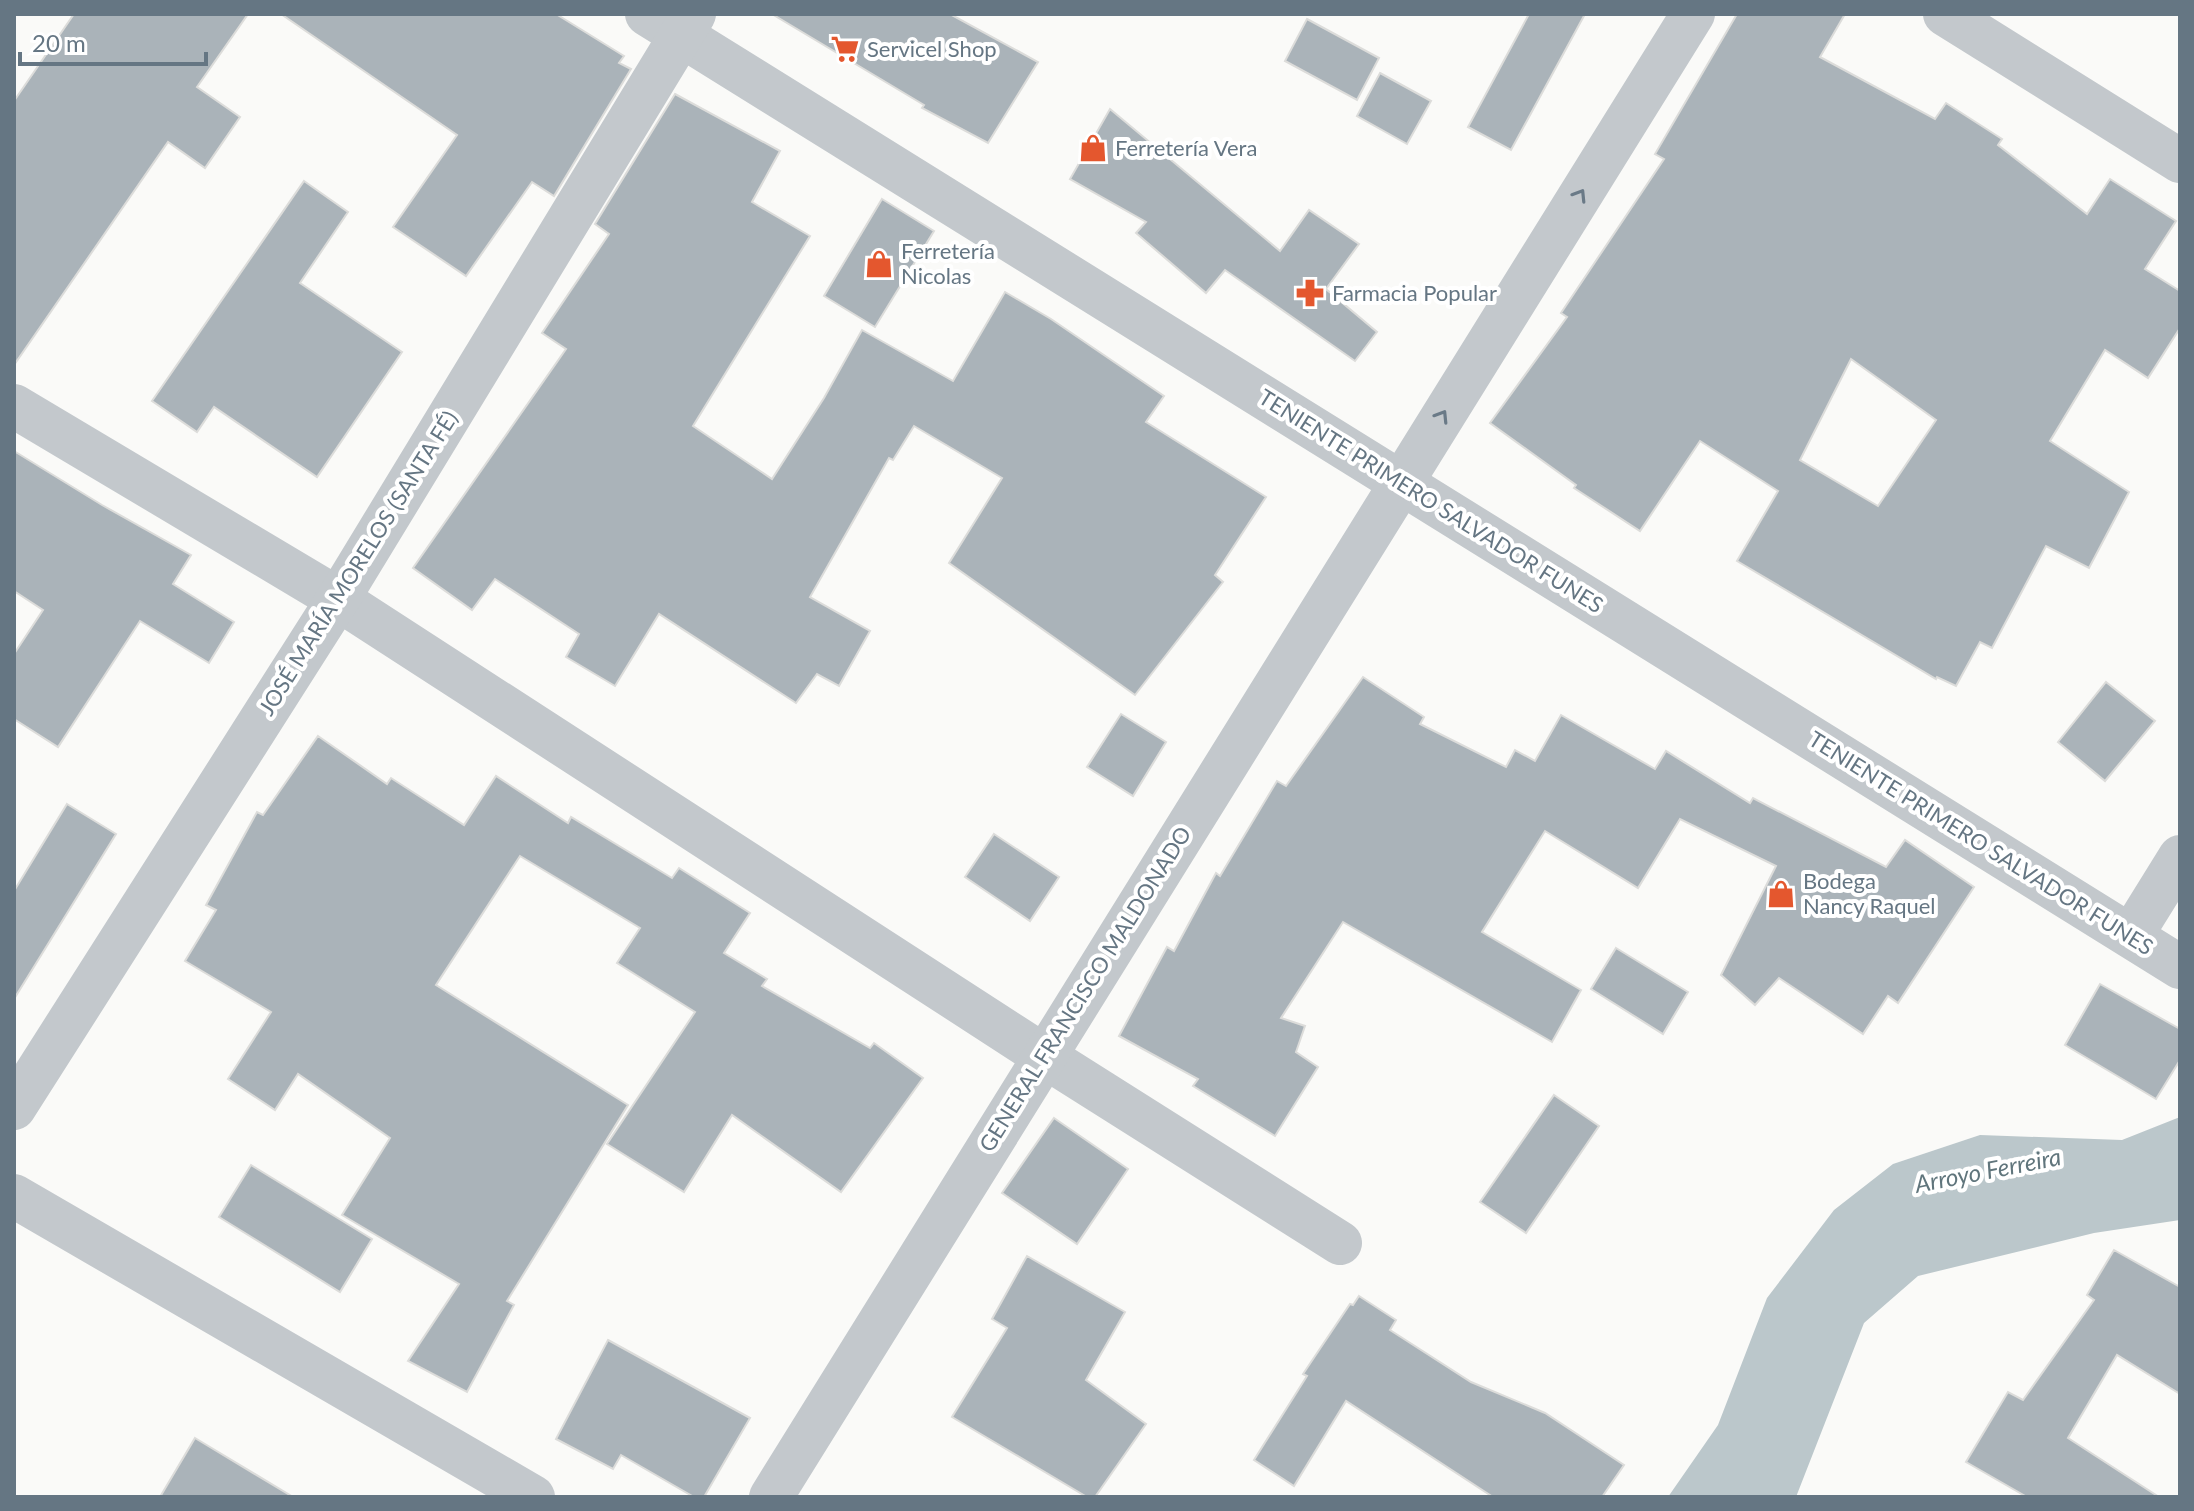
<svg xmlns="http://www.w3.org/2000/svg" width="2194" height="1511" font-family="Lato,sans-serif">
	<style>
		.water { fill: #bbc7cb }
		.building { fill: #aab3b9; stroke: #dcdcda; stroke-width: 2; fill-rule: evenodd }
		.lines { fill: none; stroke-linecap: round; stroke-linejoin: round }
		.minor { stroke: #c3c8cc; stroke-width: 44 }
		.oneway { stroke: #6a7a87 }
		.labels { text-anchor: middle; stroke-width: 8; stroke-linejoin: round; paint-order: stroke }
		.poi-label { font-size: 22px; fill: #657683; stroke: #fff; text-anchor: start }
		.street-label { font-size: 22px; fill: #657683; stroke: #fff }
		.water-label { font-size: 24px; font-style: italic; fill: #60757c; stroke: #fff }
	</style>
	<rect width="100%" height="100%" fill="#fafaf8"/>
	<polygon class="water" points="2180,1117 2180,1220 2094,1233 1918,1276 1864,1323 1796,1497 1668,1497 1718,1425 1767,1298 1834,1210 1893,1164 1980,1135 2122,1140"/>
	<g class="building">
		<polygon points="74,14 248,14 197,87 240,117 205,168 168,142 14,365 14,101"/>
		<polygon points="281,14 556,14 624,56 619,63 631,69 554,196 532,182 466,276 393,227 457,135"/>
		<polygon points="772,14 950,14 1038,62 988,143 922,108 924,105"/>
		<polygon points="1529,14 1585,14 1511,150 1468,127"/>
		<path d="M1737 14H1845L1820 57 1935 119 1946 103 2002 139 1998 145 2087 214 2110 179 2176 221 2145 269 2180 291V328L2148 378 2105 350 2050 441 2129 492 2089 568 2046 546 1992 648 1980 642 1956 686 1937 677 1936 679 1737 561 1778 491 1700 441 1640 531 1574 488 1576 485 1490 423 1567 317 1561 313 1664 159 1655 154ZM1851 359 1936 420 1878 506 1800 460Z"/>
		<polygon points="1307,19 1379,58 1357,100 1285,61"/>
		<polygon points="1380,73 1431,101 1407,144 1357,116"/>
		<polygon points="675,94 780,151 752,202 810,236 693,426 772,479 824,398 862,330 953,381 1005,292 1051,319 1164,396 1146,422 1266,497 1215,575 1223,582 1135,695 949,563 1002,478 914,426 893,460 889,458 810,597 870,631 839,686 817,674 796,703 659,614 615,686 566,657 579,634 495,579 472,610 413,568 566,349 542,333 609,234 595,224"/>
		<polygon points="1110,109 1280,251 1309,210 1359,244 1326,289 1377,332 1355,361 1225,270 1206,293 1136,233 1146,222 1070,179"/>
		<polygon points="304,181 348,212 300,283 402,352 317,477 214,407 197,432 152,401"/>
		<polygon points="882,199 934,231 875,327 824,296"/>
		<polygon points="14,451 102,505 191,555 173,584 234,622 209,663 140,621 58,747 14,719 14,654 43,610 14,591"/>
		<polygon points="1363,677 1424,717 1420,724 1506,767 1515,750 1535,761 1561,715 1655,769 1666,751 1750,803 1753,798 1886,867 1905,840 1974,887 1898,1003 1888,996 1863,1034 1779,978 1755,1005 1721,975 1776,866 1680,819 1638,888 1545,831 1482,932 1581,990 1552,1042 1343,922 1281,1018 1305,1026 1296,1052 1318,1067 1275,1136 1193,1086 1198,1079 1119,1036 1167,947 1174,951 1216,873 1220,876 1277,781 1286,786"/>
		<polygon points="2106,682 2155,721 2105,781 2058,742"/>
		<polygon points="1121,714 1166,742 1133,796 1087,767"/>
		<polygon points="318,736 387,784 391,778 464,825 496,776 568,823 571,817 672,878 679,868 750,913 724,953 767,979 762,986 870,1048 874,1043 923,1078 841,1192 732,1115 684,1192 607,1144 695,1012 617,963 640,928 520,856 436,985 628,1105 507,1301 514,1305 467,1392 408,1361 459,1284 342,1215 390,1138 298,1074 275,1110 228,1079 271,1012 185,961 216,910 206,905 257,812 263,815"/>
		<polygon points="67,804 116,834 14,999 14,891"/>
		<polygon points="994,834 1059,877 1030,921 965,877"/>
		<polygon points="1616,948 1688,992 1663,1034 1591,989"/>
		<polygon points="2100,984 2180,1029 2180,1060 2156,1099 2065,1045"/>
		<polygon points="1554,1095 1599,1126 1526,1233 1480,1202"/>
		<polygon points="1054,1118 1128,1169 1077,1244 1002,1193"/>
		<polygon points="251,1165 372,1239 340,1292 219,1217"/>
		<polygon points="2114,1250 2180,1287 2180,1394 2117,1355 2068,1438 2159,1497 2027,1497 1966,1462 2008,1392 2023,1400 2094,1300 2087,1295"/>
		<polygon points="1027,1256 1125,1312 1086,1380 1146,1424 1095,1497 1087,1497 952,1417 1007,1328 992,1319"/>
		<polygon points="1359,1296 1396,1320 1390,1330 1471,1382 1545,1413 1624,1465 1602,1497 1493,1497 1346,1401 1294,1486 1254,1460 1307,1376 1303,1374 1350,1304 1353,1305"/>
		<polygon points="608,1340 750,1418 704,1497 694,1497 621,1455 613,1469 556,1439"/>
		<polygon points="195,1438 293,1497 160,1497"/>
	</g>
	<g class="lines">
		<g class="minor">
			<polyline points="647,14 2180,967"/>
			<polyline points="1945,14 2180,161"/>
			<polyline points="14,406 338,599 1044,1056 1340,1243"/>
			<polyline points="2131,936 2180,857"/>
			<polyline points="14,1108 338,599 694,14"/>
			<polyline points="14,1196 533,1497"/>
			<polyline points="771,1497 1693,14"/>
		</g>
	</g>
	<defs><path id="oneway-chevron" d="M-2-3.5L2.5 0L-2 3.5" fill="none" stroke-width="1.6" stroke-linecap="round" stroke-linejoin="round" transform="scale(2)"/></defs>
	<g class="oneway">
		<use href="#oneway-chevron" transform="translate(1580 195) rotate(-58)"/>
		<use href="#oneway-chevron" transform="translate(1442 416) rotate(-58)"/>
	</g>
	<defs>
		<symbol id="supermarket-bare" viewBox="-9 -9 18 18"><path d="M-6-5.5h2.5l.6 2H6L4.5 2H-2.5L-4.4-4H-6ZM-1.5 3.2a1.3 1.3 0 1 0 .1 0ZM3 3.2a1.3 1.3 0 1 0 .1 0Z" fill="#e4572e" stroke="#fff" stroke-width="2.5" paint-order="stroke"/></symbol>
		<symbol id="shop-bare" viewBox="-9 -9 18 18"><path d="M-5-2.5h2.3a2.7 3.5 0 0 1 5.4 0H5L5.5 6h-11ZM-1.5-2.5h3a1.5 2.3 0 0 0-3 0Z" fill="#e4572e" stroke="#fff" stroke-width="2.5" paint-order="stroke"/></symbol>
		<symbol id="pharmacy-bare" viewBox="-9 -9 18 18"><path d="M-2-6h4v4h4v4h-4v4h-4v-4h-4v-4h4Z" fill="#e4572e" stroke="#fff" stroke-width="2.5" paint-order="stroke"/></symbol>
	</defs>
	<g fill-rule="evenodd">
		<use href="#supermarket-bare" x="825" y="29" width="40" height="40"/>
		<use href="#shop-bare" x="1073" y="128" width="40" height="40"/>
		<use href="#shop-bare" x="859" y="244" width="40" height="40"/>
		<use href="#pharmacy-bare" x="1290" y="273" width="40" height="40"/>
		<use href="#shop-bare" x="1761" y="874" width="40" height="40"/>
	</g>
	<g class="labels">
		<g class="poi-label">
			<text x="867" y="57">Servicel Shop</text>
			<text x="1115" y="156">Ferretería Vera</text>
			<text x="901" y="259">Ferretería<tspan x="901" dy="25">Nicolas</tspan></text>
			<text x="1332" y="301">Farmacia Popular</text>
			<text x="1803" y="889">Bodega<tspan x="1803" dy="25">Nancy Raquel</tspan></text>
		</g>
		<g class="street-label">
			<text transform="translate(1431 501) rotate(32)" y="8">TENIENTE PRIMERO SALVADOR FUNES</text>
			<text transform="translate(358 563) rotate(-58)" y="8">JOSÉ MARÍA MORELOS (SANTA FÉ)</text>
			<text transform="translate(1981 843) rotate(32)" y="8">TENIENTE PRIMERO SALVADOR FUNES</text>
			<text transform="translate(1085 989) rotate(-58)" y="8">GENERAL FRANCISCO MALDONADO</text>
		</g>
		<g class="water-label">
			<text transform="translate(1988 1171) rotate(-11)" y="8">Arroyo Ferreira</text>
		</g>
	</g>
	<rect width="2194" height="1511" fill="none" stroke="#657683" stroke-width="32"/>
	<path d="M20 52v12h186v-12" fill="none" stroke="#657683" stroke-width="4"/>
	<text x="32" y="52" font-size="24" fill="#657683" stroke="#ffffff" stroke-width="6" paint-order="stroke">20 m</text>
</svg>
